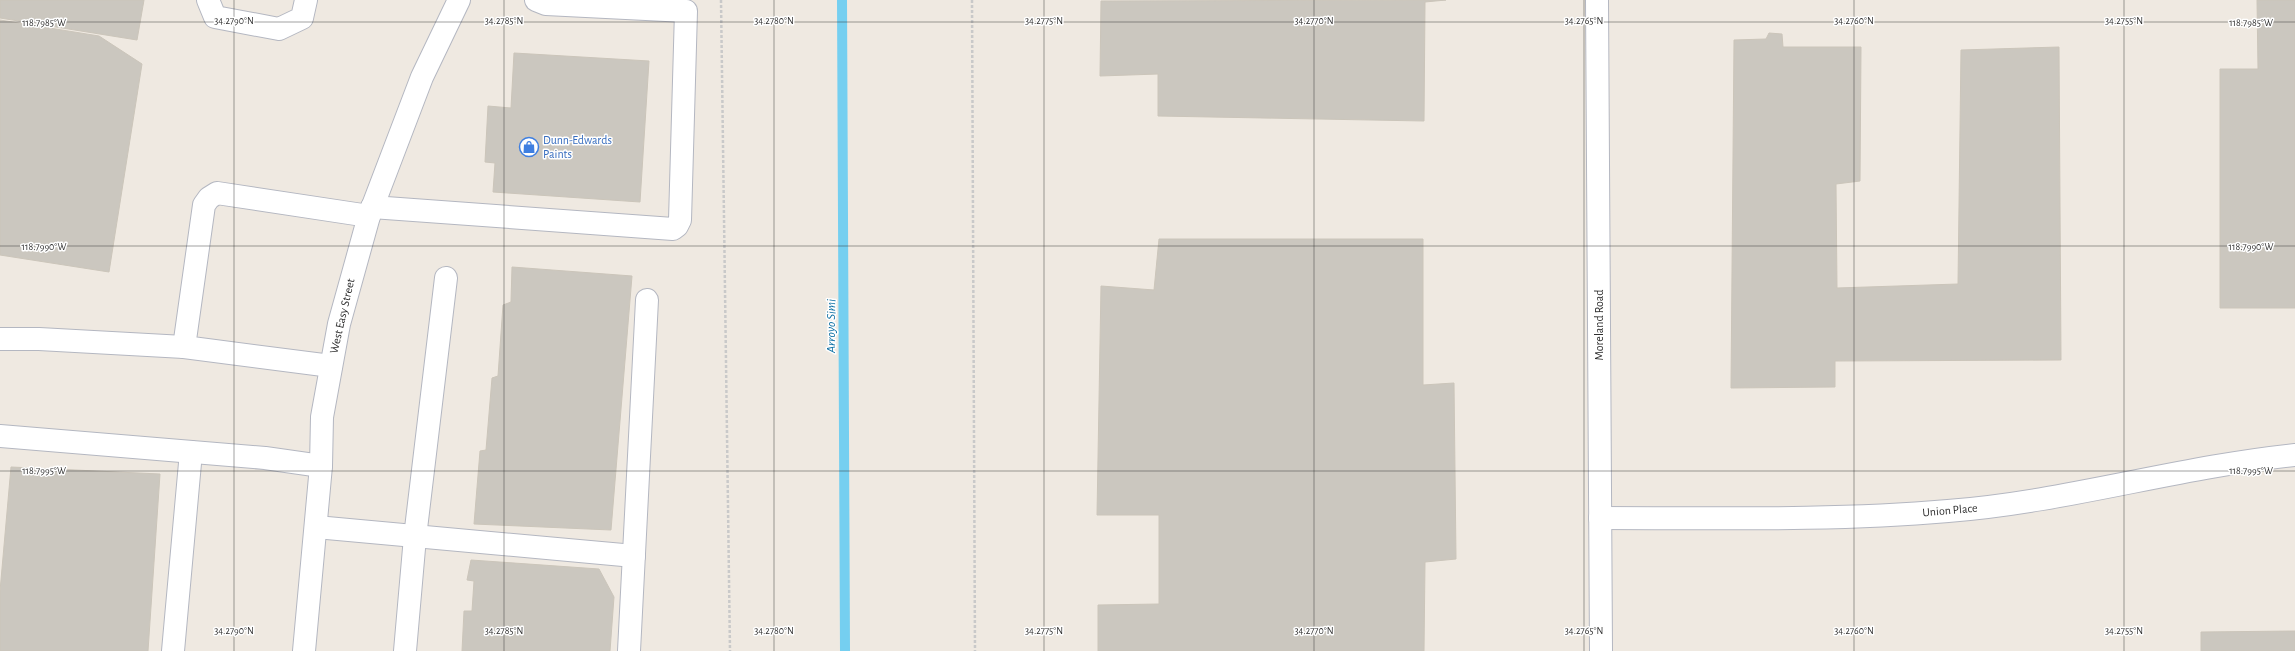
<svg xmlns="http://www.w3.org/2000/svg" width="2295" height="651" font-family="'Alegreya Sans',sans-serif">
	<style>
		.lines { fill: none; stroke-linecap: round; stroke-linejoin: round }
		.stream { stroke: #75cff0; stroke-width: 10 }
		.building { fill: #cbc7bf; stroke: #cbc5ba }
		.minor-casing { stroke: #b4b7c1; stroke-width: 24 }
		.path { stroke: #c9c9c9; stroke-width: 2.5; stroke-dasharray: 3 2; stroke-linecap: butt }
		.minor { stroke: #fff; stroke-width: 22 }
		.ticks { fill: none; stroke: #2e2e2e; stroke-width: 1; stroke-opacity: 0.45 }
		.labels { text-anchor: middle; stroke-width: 3; stroke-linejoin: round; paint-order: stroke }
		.shop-label { font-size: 12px; fill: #366cbe; stroke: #fff; text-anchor: start }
		.street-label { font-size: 12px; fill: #2e2e2e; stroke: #fff }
		.water-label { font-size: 13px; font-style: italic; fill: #0d6fa3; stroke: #fff }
		.ticks-label { font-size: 10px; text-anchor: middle; fill: #2e2e2e; stroke: #fff; stroke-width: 3; stroke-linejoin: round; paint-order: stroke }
	</style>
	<rect width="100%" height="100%" fill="#efe9e1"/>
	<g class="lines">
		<polyline class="stream" points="842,0 845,651"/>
	</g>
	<g class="building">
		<polygon points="0,0 144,0 137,40 0,18"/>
		<polygon points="1446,0 1425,2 1424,121 1158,116 1158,74 1100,76 1101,1"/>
		<polygon points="2257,0 2295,0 2295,308 2220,308 2220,69 2258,69"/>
		<polygon points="0,20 99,36 142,64 109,272 0,255"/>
		<polygon points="1769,33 1782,34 1783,47 1861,47 1860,181 1836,184 1837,288 1958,284 1961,50 2059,47 2061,360 1835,361 1835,387 1731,388 1734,40 1766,39"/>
		<polygon points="514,53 649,61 640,202 493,192 495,163 485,162 488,106 511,108"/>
		<polygon points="1159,239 1423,239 1423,385 1454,383 1456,559 1425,562 1424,651 1098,651 1098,605 1159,604 1159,515 1097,515 1101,286 1154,290"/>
		<polygon points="512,267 632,276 611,530 474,524 480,451 486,450 492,378 498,376 503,305 511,302"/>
		<polygon points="11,467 160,474 148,651 0,651 0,591"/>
		<polygon points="471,560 599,569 614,597 610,651 462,651 464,611 472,611 474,581 467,580"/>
		<polygon points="2295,631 2295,651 2201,651 2201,632"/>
	</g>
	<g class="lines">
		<defs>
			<g id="minor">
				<polyline points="208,0 215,17 279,29 302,18 306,0"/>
				<polyline points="1597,0 1601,651"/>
				<polyline points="372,207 673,229 677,226 680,220 686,11 546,4 536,0"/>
				<polyline points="0,339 39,339 184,347"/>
				<polyline points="331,366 184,347 204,205 209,198 217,193 369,216"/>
				<polyline points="0,436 265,458 321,466"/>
				<path d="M1600 518C1716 518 1832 521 1948 511 2065 502 2178 467 2295 455"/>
				<polyline points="316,527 634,556"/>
				<polyline points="173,651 191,452"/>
				<polyline points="304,651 321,466 322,417 339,324 369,216 422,77 459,0"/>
				<polyline points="405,651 415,537 446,278"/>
				<polyline points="629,651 647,300"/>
			</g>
		</defs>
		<use href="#minor" class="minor-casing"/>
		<g class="path">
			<polyline points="721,0 730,651"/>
			<polyline points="972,0 975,651"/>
		</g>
		<use href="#minor" class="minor"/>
	</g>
	<path class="ticks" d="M234 0V651M504 0V651M774 0V651M1044 0V651M1314 0V651M1584 0V651M1854 0V651M2124 0V651M0 22H2295M0 246H2295M0 471H2295"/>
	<defs>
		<symbol id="shop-ring" viewBox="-11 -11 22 22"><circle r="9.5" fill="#fff" stroke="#3f7fe0" stroke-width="1.5"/><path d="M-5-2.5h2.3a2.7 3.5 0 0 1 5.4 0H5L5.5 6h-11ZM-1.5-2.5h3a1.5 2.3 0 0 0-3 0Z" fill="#3f7fe0"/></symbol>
	</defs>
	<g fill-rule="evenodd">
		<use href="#shop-ring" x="518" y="136" width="22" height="22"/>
	</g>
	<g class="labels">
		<g class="shop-label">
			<text x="543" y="144">Dunn-Edwards<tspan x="543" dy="14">Paints</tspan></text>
		</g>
		<g class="street-label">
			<text transform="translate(342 316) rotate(-77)" y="4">West Easy Street</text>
			<text transform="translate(1599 325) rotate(-90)" y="4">Moreland Road</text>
			<text transform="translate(1950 510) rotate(-5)" y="4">Union Place</text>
		</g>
		<g class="water-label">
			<text transform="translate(830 326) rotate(-90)" y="5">Arroyo Simi</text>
		</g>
	</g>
	<g class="ticks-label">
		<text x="234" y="24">34.2790°N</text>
		<text x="504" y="24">34.2785°N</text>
		<text x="774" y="24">34.2780°N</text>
		<text x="1044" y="24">34.2775°N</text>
		<text x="1314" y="24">34.2770°N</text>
		<text x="1584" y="24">34.2765°N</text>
		<text x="1854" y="24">34.2760°N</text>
		<text x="2124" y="24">34.2755°N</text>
		<text x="2251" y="26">118.7985°W</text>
		<text x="44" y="26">118.7985°W</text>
		<text x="2251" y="250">118.7990°W</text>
		<text x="44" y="250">118.7990°W</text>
		<text x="2251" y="474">118.7995°W</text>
		<text x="44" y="474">118.7995°W</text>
		<text x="234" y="634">34.2790°N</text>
		<text x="504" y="634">34.2785°N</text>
		<text x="774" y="634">34.2780°N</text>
		<text x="1044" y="634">34.2775°N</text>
		<text x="1314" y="634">34.2770°N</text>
		<text x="1584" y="634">34.2765°N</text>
		<text x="1854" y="634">34.2760°N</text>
		<text x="2124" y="634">34.2755°N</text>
	</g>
</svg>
